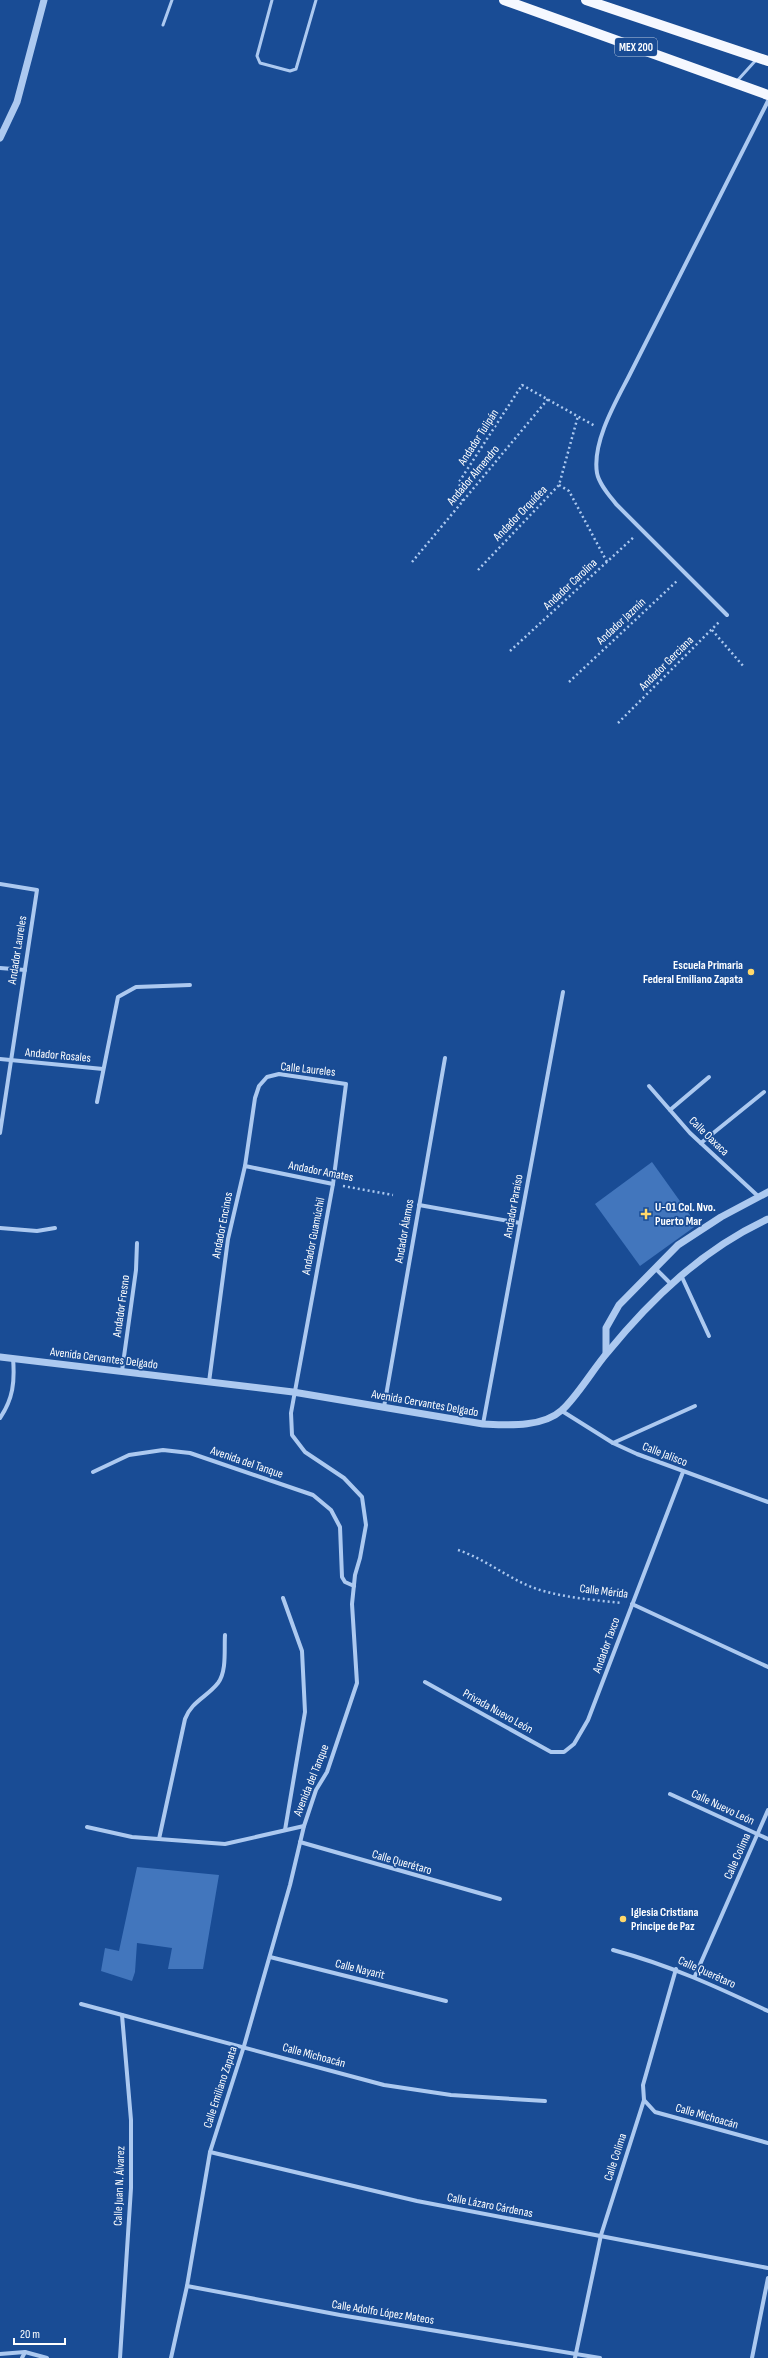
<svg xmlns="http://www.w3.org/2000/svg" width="768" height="2358" font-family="'Sofia Sans Condensed',sans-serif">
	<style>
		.building { fill: #4276bd }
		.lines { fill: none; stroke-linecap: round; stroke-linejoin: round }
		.path { stroke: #acc9f0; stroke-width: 2.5; stroke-dasharray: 2 3; stroke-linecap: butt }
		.service { stroke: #acc9f0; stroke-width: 3 }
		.minor { stroke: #acc9f0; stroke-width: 4 }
		.tertiary { stroke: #acc9f0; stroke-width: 7 }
		.primary { stroke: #f5f8ff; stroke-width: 10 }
		.poi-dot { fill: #ffd86b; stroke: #194c95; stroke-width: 1.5 }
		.labels { text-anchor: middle; stroke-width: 3.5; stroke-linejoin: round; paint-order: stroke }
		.shield { fill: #194c95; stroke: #bac9df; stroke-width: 1 }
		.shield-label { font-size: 11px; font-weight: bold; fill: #fff }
		.street-label { font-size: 12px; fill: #fff; stroke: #194c95 }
		.poi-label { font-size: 12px; font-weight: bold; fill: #fff; stroke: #194c95; text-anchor: start }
	</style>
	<rect width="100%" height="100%" fill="#194c95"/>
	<g class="building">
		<polygon points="652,1162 697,1225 640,1266 595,1204"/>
		<polygon points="137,1867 219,1875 203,1969 168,1969 172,1948 137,1943 135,1972 132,1981 101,1971 105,1948 119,1951"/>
	</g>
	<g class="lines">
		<g class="path">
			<polyline points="559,485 569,491 607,562"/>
			<polyline points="463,501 459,482 522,385 595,426"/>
			<polyline points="412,562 548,399"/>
			<polyline points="478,570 559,485 578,416"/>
			<polyline points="712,630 744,667"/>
			<polyline points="510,651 635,536"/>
			<polyline points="569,682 678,580"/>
			<polyline points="618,723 719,622"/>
			<polyline points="343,1186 393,1195"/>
			<path d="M458 1550C488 1560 511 1581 540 1590 567 1598 595 1600 622 1603"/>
		</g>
		<g class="service">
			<polyline points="272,0 257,56 260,63 290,71 296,69 316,0"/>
			<polyline points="163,25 172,0"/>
			<polyline points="737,81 756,60"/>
		</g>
		<g class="minor">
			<path d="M727 615 616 504C609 495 599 484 597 473 592 443 615 403 628 378L768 101"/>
			<polyline points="0,884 37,890 0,1133"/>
			<polyline points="0,968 25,970"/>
			<polyline points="0,1059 103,1069"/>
			<polyline points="649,1086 690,1133 759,1197"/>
			<polyline points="97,1102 118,997 136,987 190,985"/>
			<polyline points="670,1110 709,1077"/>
			<polyline points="701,1143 764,1092"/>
			<polyline points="245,1166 333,1184"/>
			<polyline points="419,1205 520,1223"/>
			<polyline points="0,1228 37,1231 55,1228"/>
			<polyline points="655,1268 670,1283"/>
			<polyline points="681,1275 709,1336"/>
			<polyline points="122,1371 136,1270 137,1243"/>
			<polyline points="384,1407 445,1058"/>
			<polyline points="562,1411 613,1443 637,1454 768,1502"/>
			<path d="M0 1418C13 1399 15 1382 13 1358"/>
			<polyline points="483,1424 563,992"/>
			<polyline points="613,1443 695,1406"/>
			<polyline points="93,1472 129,1455 163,1450 190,1453 313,1495 331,1510 340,1527 342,1577 345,1582 354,1586"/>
			<polyline points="283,1598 302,1651 305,1712 285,1830"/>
			<polyline points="632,1604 768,1667"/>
			<polyline points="425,1682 551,1752 564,1752 574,1744 588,1720 683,1472"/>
			<polyline points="670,1794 768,1839"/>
			<polyline points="87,1827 132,1837 225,1844 304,1826"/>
			<path d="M159 1839 185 1719C191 1702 207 1697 218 1683 227 1671 224 1649 225 1635"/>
			<polyline points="300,1842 500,1899"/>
			<path d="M613 1950C669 1965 715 1986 768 2011"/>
			<polyline points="270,1957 446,2001"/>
			<polyline points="695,1976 768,1810"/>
			<polyline points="81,2004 384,2085 451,2095 545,2101"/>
			<polyline points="644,2100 655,2112 768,2143"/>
			<polyline points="210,2152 417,2201 768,2268"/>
			<polyline points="187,2286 340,2315 600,2358"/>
			<polyline points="0,2354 25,2352 47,2358"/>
			<polyline points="22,2358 25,2352"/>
			<polyline points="120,2358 131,2188 131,2120 122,2015"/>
			<polyline points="171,2358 187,2286 210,2152 244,2046 290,1885 304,1826 316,1790 327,1772 357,1683 352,1604 355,1575 360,1558 366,1525 362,1497 344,1478 305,1452 292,1435 291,1413 333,1184 346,1084 279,1074 267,1077 259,1086 255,1098 245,1166 228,1239 209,1382"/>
			<polyline points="575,2358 601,2235 644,2100 643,2085 676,1969"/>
			<polyline points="752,2358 768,2278"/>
		</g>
		<g class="tertiary">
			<polyline points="0,138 17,102 44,0"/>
			<polyline points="606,1353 606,1328 619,1305 678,1245 721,1217 768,1192"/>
			<path d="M0 1357 293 1392 483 1424C507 1425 542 1428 562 1410 576 1398 594 1368 607 1353 652 1298 703 1249 768 1219"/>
		</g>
		<g class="primary">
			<polyline points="504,0 768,95"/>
			<polyline points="586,0 768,61"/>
		</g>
	</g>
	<g class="poi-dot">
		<circle cx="751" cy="972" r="4"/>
		<path d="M644 1208h4v4h4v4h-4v4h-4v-4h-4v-4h4z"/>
		<circle cx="623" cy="1919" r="4"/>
	</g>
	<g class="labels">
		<rect class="shield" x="615" y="38" width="42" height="18" rx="3"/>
		<g class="shield-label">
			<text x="636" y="51">MEX 200</text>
		</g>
		<g class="street-label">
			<text transform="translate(478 437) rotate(-57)" y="4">Andador Tulipán</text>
			<text transform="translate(473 475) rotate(-50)" y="4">Andador Almendro</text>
			<text transform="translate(520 513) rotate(-46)" y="4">Andador Orquídea</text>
			<text transform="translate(570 584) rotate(-43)" y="4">Andador Carolina</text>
			<text transform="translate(621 621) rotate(-43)" y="4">Andador Jazmín</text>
			<text transform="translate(666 663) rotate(-45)" y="4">Andador Gerciana</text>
			<text transform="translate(17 950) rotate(-81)" y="4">Andador Laureles</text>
			<text transform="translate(58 1055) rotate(5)" y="4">Andador Rosales</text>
			<text transform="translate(308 1069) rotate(6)" y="4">Calle Laureles</text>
			<text transform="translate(709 1136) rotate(44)" y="4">Calle Oaxaca</text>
			<text transform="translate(321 1171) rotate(11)" y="4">Andador Amates</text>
			<text transform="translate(513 1206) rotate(-80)" y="4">Andador Paraíso</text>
			<text transform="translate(222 1225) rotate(-79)" y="4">Andador Encinos</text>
			<text transform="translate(404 1231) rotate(-80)" y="4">Andador Álamos</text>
			<text transform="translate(313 1236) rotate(-79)" y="4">Andador Guamúchil</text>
			<text transform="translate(121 1306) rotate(-82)" y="4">Andador Fresno</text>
			<text transform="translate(104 1358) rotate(7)" y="4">Avenida Cervantes Delgado</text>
			<text transform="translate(425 1403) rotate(10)" y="4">Avenida Cervantes Delgado</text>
			<text transform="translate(665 1454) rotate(21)" y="4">Calle Jalisco</text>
			<text transform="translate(247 1462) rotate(19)" y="4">Avenida del Tanque</text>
			<text transform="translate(604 1591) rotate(7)" y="4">Calle Mérida</text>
			<text transform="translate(606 1645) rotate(-70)" y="4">Andador Taxco</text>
			<text transform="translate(498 1711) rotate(29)" y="4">Privada Nuevo León</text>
			<text transform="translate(311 1780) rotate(-68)" y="4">Avenida del Tanque</text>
			<text transform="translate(723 1807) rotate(25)" y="4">Calle Nuevo León</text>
			<text transform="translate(737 1856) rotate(-66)" y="4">Calle Colima</text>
			<text transform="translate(402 1862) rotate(16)" y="4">Calle Querétaro</text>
			<text transform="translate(360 1969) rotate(14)" y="4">Calle Nayarit</text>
			<text transform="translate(707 1972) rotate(24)" y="4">Calle Querétaro</text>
			<text transform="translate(314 2055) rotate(15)" y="4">Calle Michoacán</text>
			<text transform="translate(220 2087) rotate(-72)" y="4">Calle Emiliano Zapata</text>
			<text transform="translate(707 2116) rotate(16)" y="4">Calle Michoacán</text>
			<text transform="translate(615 2157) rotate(-72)" y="4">Calle Colima</text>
			<text transform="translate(119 2186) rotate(-88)" y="4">Calle Juan N. Álvarez</text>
			<text transform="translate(490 2205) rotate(11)" y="4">Calle Lázaro Cárdenas</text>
			<text transform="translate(383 2312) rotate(9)" y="4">Calle Adolfo López Mateos</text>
		</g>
		<g class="poi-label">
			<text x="743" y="969" text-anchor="end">Escuela Primaria<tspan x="743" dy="14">Federal Emiliano Zapata</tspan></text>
			<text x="655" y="1211">U-01 Col. Nvo.<tspan x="655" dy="14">Puerto Mar</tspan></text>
			<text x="631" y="1916">Iglesia Cristiana<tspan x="631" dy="14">Principe de Paz</tspan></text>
		</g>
	</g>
	<path d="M14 2338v6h51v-6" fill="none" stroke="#ffffff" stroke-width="2"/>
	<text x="20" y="2338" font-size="12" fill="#ffffff" stroke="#194c95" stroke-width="3" paint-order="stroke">20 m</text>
</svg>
